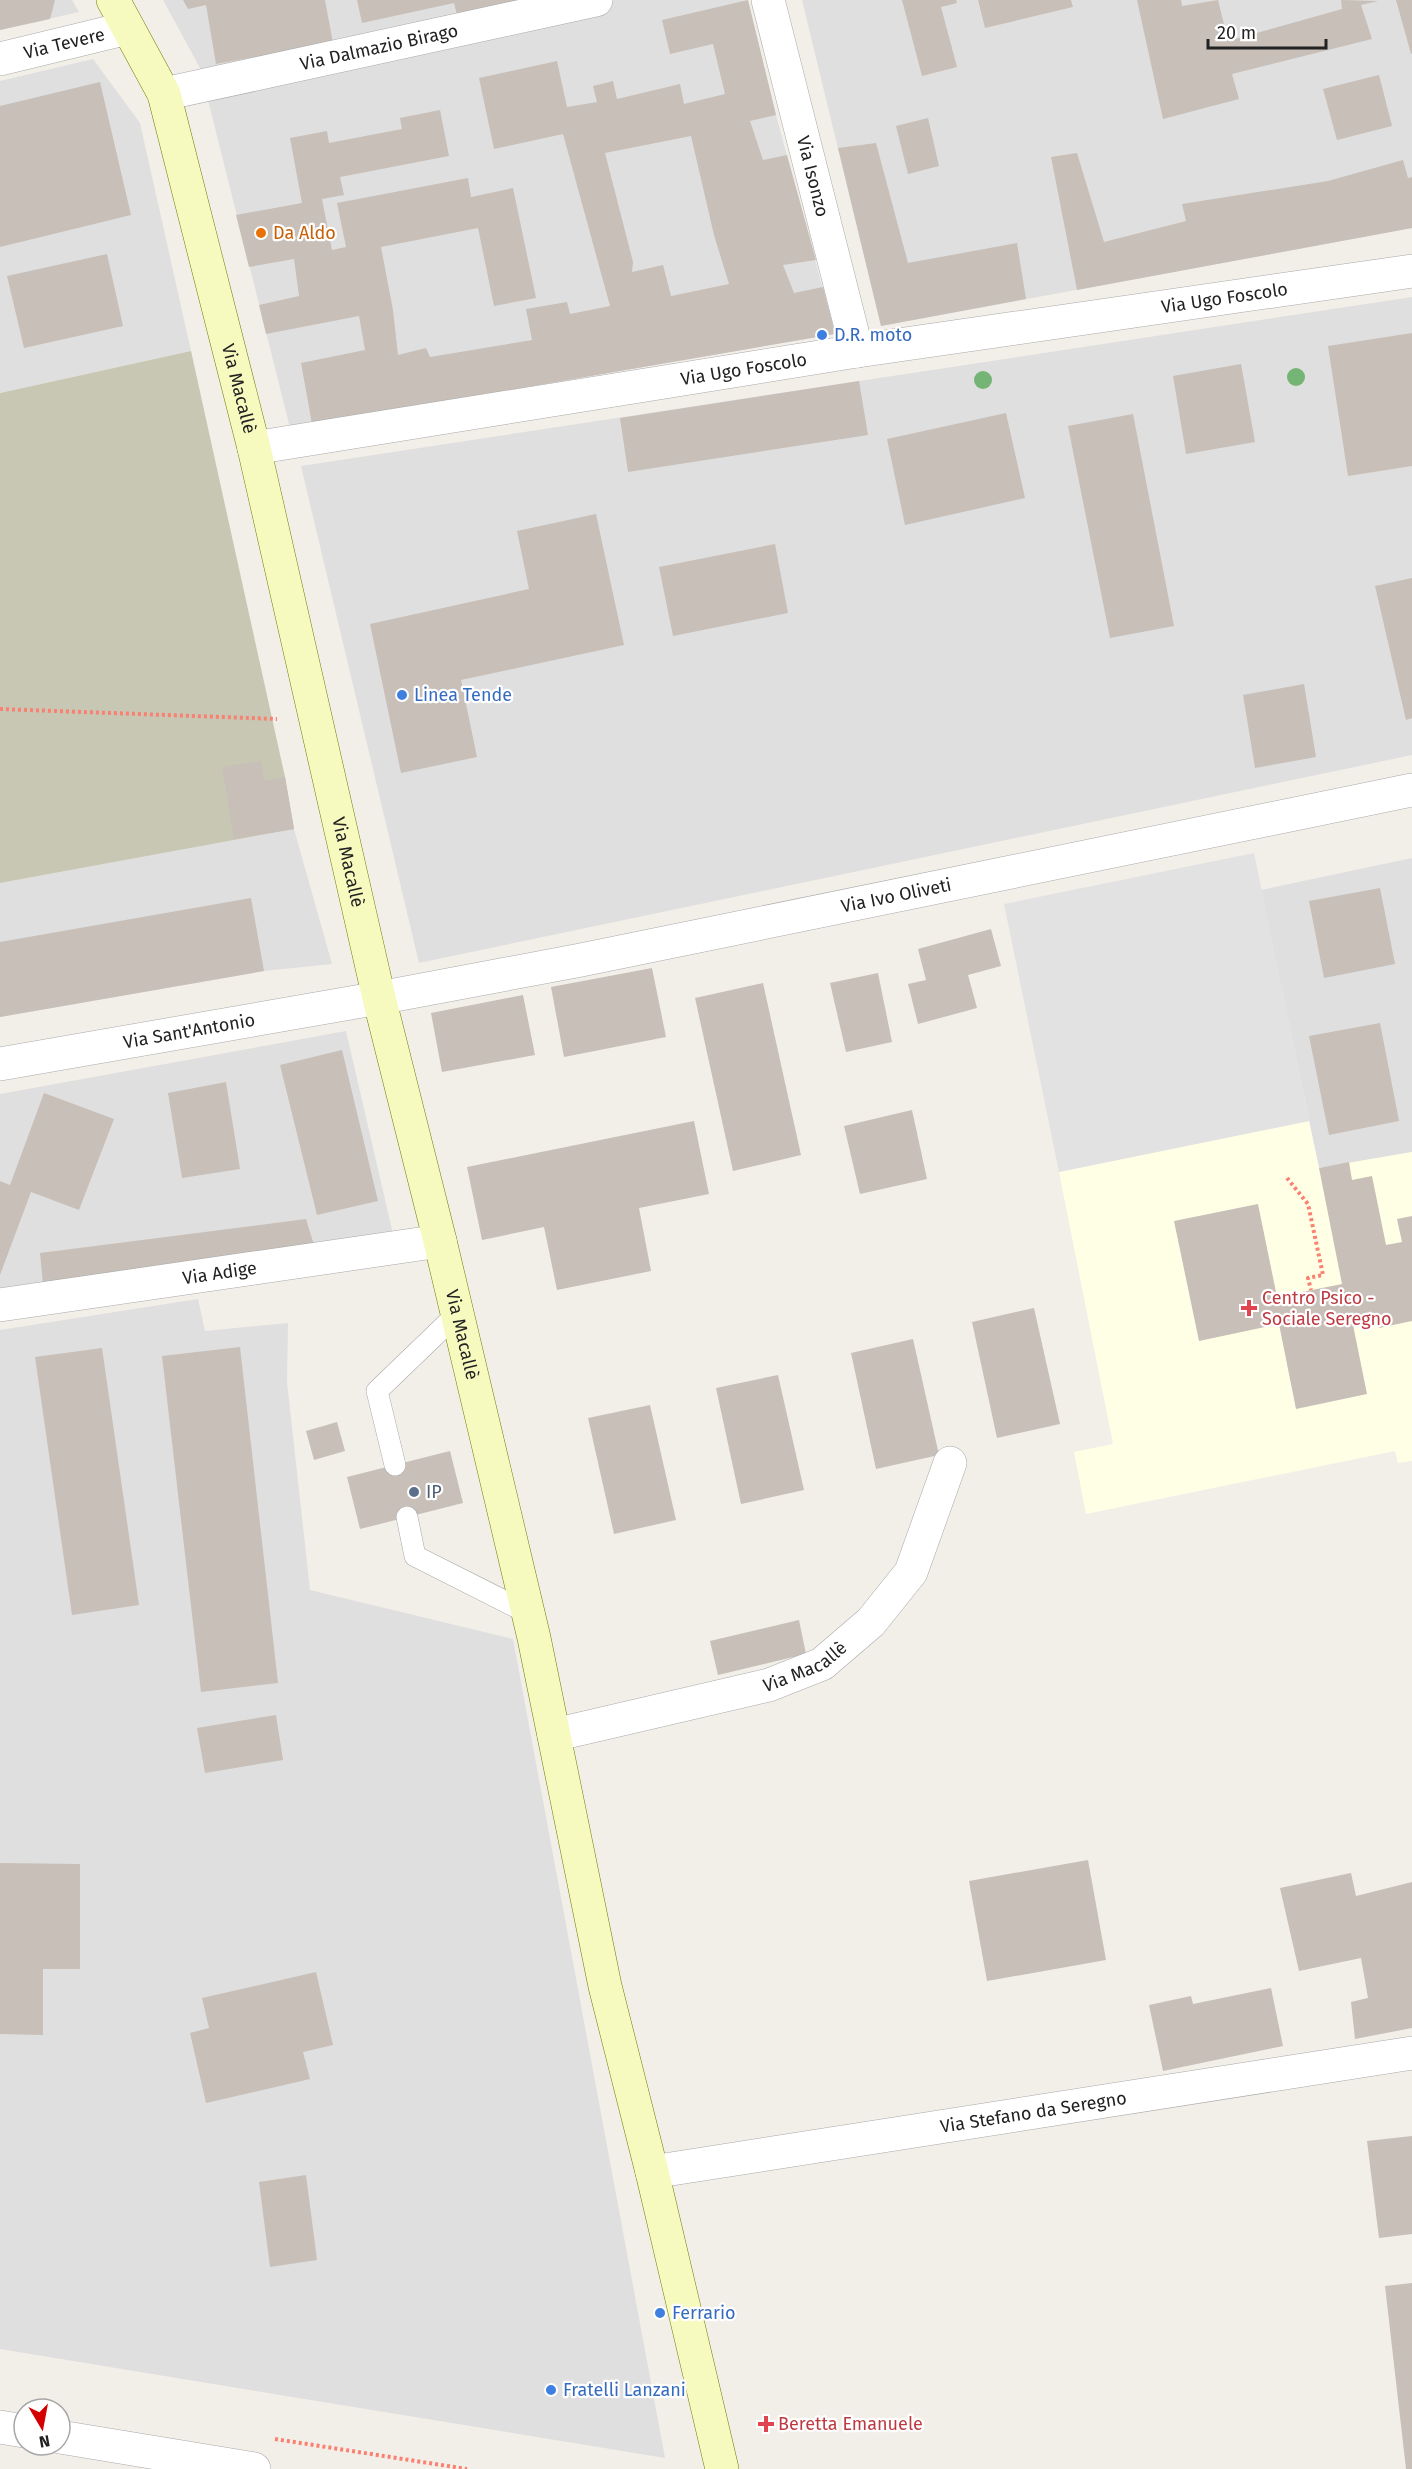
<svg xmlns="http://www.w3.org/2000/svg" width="1412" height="2469" font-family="'Fira Sans',sans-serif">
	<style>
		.residential { fill: #e0dfdf }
		.education { fill: #ffffe5 }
		.construction { fill: #c7c7b4 }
		.parking { fill: #e2e2e2 }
		.building { fill: #c7bfb8; fill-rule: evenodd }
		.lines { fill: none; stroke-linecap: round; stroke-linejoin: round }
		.lane-casing { stroke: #a9a9a9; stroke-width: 22 }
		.street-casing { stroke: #a9a9a9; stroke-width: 34 }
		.secondary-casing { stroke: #707d05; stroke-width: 34 }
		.path { stroke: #fa8072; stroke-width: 4; stroke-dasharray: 3 3; stroke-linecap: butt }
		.lane { stroke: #fff; stroke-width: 21 }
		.street { stroke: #fff; stroke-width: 33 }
		.secondary { stroke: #f7fabf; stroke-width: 33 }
		.tree { fill: #74b475 }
		.food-dot { fill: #e8710a; stroke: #fff; stroke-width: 2 }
		.shop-dot { fill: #3f7fe0; stroke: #fff; stroke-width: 2 }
		.health-dot { fill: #e0444e; stroke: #fff; stroke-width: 2 }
		.service-dot { fill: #5c6f8a; stroke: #fff; stroke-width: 2 }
		.labels { text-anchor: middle; stroke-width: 4.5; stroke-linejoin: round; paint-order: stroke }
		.street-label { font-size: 18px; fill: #222; stroke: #fff }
		.food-label { font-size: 18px; fill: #c56008; stroke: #fff; text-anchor: start }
		.shop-label { font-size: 18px; fill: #366cbe; stroke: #fff; text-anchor: start }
		.health-label { font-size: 18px; fill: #be3a42; stroke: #fff; text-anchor: start }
		.service-label { font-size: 18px; fill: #4e5e75; stroke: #fff; text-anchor: start }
	</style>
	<rect width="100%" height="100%" fill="#f2efe9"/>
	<g class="residential">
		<polygon points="0,0 72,0 79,12 0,30"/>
		<polygon points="163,0 748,0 776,115 835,334 290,428 200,68"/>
		<polygon points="802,0 1412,0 1412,228 881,326"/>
		<polygon points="93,59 140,123 191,351 0,393 0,81"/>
		<polygon points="1412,297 1412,755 419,963 301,466"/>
		<polygon points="294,829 332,964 264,971 0,1017 0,883"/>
		<polygon points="1412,858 1412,1152 1319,1168 1261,890"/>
		<polygon points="346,1031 393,1234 0,1290 0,1094"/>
		<polygon points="198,1299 205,1331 288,1323 287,1382 310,1590 513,1639 665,2458 0,2349 0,1330"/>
	</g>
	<polygon class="education" points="1309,1121 1319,1168 1412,1152 1412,1461 1398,1463 1395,1451 1086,1514 1074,1452 1113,1444 1059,1172"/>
	<polygon class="construction" points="191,351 285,777 294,829 0,883 0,393"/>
	<polygon class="parking" points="1254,853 1309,1121 1059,1172 1004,904"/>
	<g class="building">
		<polygon points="0,0 55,0 50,19 0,30"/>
		<polygon points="183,0 325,0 333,43 216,64 206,5 188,9"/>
		<polygon points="357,0 520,0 457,15 454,3 362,23"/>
		<path d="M748 0 776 115 750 121 763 160 787 155 816 260 783 265 794 293 823 287 835 334 312 424 301 363 365 350 359 316 266 334 259 305 299 296 294 259 249 267 236 215 302 203 290 138 327 131 329 143 402 129 400 118 440 110 449 156 340 177 344 195 322 199 332 250 346 247 337 203 468 178 471 197 513 188 536 298 494 306 478 228 381 247 393 310 398 355 426 348 430 357 532 340 526 309 567 302 570 314 610 306 563 134 494 149 479 78 557 61 567 107 597 102 593 86 613 81 617 99 680 84 684 104 725 94 713 44 670 54 662 20ZM691 136 714 235 729 284 671 296 663 265 632 272 633 262 605 153Z"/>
		<polygon points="902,0 956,0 957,3 941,7 957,67 922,76"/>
		<polygon points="978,0 1071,0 1073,7 985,28"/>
		<polygon points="1137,0 1181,0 1182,6 1218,0 1228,41 1342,9 1341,0 1378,1 1361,5 1372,39 1232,74 1239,99 1163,119"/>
		<polygon points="1396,0 1412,0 1412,53 1411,54"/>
		<polygon points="1379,75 1392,126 1337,140 1323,89"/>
		<polygon points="100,82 131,215 0,247 0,106"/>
		<polygon points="928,118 939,166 908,174 896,126"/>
		<polygon points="876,143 908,263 1017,243 1026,299 881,326 838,148"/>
		<polygon points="1077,153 1104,242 1186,221 1182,204 1328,181 1403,160 1408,178 1412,177 1412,228 1077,290 1051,157"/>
		<polygon points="107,254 123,326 24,348 7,276"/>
		<polygon points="1412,333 1412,466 1348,476 1328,346"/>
		<polygon points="1241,364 1255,442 1186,454 1173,376"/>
		<polygon points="859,381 868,435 628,472 620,418"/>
		<polygon points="1006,413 1025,498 905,525 887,439"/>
		<polygon points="1133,414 1174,626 1110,638 1068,426"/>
		<polygon points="596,514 624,645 461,680 477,757 401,773 370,624 529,589 517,531"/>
		<polygon points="775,544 788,613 673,636 659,567"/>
		<polygon points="1412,578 1412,718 1406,720 1375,586"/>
		<polygon points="1304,684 1316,757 1255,768 1243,695"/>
		<polygon points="261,761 264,781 285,777 294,829 234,839 222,767"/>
		<polygon points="1380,888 1395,964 1324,978 1309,901"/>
		<polygon points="251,898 264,971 0,1017 0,942"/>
		<polygon points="991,929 1001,966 968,975 977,1008 918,1024 908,984 926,980 918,949"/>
		<polygon points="652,968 666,1037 564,1057 551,987"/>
		<polygon points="878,973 892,1042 846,1052 830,983"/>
		<polygon points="763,983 801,1155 733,1171 695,998"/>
		<polygon points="523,995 535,1055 442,1072 431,1013"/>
		<polygon points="1380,1023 1399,1121 1329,1135 1309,1036"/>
		<polygon points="342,1050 378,1201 317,1215 280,1065"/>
		<polygon points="226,1082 240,1169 182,1178 168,1093"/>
		<polygon points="44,1093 114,1119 79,1210 31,1192 0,1275 0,1181 10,1185"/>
		<polygon points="912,1110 927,1179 860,1194 844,1126"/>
		<polygon points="694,1121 709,1194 639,1208 651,1271 557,1290 544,1227 482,1240 467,1167"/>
		<polygon points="1349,1162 1352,1180 1372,1176 1386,1245 1402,1242 1397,1219 1412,1216 1412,1321 1379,1328 1377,1315 1352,1320 1367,1394 1296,1409 1279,1324 1199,1341 1174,1221 1258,1204 1277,1297 1342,1284 1319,1168"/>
		<polygon points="306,1219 314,1245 43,1284 40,1253"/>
		<polygon points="1034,1308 1060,1424 997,1438 972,1322"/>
		<polygon points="913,1339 939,1455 876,1469 851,1353"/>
		<polygon points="240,1347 278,1683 201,1692 162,1356"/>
		<polygon points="102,1348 139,1605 72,1615 35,1357"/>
		<polygon points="778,1375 804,1490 741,1504 716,1388"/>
		<polygon points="650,1405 676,1520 614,1534 588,1418"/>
		<polygon points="337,1422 345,1451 314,1460 306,1431"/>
		<polygon points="450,1451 463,1503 360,1529 347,1477"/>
		<polygon points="799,1620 806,1654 718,1675 710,1641"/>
		<polygon points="276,1715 283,1760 205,1773 197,1728"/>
		<polygon points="1088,1860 1106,1960 987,1981 969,1881"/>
		<polygon points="0,1863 80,1864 80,1969 43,1969 43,2035 0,2034"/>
		<polygon points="1351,1873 1356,1896 1412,1882 1412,2028 1355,2039 1351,2002 1368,1998 1361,1958 1299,1971 1280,1888"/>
		<polygon points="316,1972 333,2045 303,2052 310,2079 206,2103 190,2033 209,2028 202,1998"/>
		<polygon points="1271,1988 1283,2046 1163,2071 1149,2005 1191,1996 1193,2004"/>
		<polygon points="1412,2136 1412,2234 1379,2238 1367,2141"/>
		<polygon points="306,2175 317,2260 270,2267 259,2182"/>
		<polygon points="1412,2283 1412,2469 1406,2469 1385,2286"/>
	</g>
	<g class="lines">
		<defs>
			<g id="lane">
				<polyline points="395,1465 377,1391 457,1314"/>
				<polyline points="407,1517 415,1556 528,1613"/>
			</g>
			<g id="street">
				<path id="s1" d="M768 0 857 351"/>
				<path id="s2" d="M0 59 128 28"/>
				<path id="s3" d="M164 94 596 0"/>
				<path id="s4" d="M254 448 857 351 1412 271"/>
				<path id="s5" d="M0 1064 379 998 581 960 1412 790"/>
				<path id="s6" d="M0 1305 440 1241"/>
				<path id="s7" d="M554 1735 769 1685 822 1664 871 1622 911 1572 950 1463"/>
				<path id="s8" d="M652 2172 1412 2053"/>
				<polyline points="0,2427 24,2431"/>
				<polyline points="60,2437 254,2469"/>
			</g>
			<g id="secondary">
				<path id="s9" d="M113 0 164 94 254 448 379 998 440 1241 534 1638 605 1986 652 2172 722 2469"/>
			</g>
		</defs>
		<use href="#lane" class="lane-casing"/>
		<use href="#street" class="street-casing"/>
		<use href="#secondary" class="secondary-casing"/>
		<g class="path">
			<polyline points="0,709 277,719"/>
			<polyline points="1287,1178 1308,1204 1323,1275 1308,1278 1311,1290"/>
			<polyline points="275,2439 467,2469"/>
		</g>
		<use href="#lane" class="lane"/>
		<use href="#street" class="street"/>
		<use href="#secondary" class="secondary"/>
	</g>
	<g class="tree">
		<circle cx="1296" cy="377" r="9"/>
		<circle cx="983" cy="380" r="9"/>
	</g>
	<circle class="food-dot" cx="261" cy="233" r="6"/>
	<g class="shop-dot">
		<circle cx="822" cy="335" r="6"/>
		<circle cx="402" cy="695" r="6"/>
		<circle cx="660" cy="2313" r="6"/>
		<circle cx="551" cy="2390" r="6"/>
	</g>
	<g class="health-dot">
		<path d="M1246 1299h6v6h6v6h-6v6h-6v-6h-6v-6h6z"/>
		<path d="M763 2415h6v6h6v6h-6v6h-6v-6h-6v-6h6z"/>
	</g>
	<circle class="service-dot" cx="414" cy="1492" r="6"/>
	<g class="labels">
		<g class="street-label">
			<text dy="6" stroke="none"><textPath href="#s2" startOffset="66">Via Tevere</textPath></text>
			<text dy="6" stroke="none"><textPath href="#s3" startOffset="220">Via Dalmazio Birago</textPath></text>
			<text dy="6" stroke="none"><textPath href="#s1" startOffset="182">Via Isonzo</textPath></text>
			<text dy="6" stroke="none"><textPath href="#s4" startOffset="982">Via Ugo Foscolo</textPath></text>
			<text dy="6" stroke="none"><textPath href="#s4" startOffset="496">Via Ugo Foscolo</textPath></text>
			<text dy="6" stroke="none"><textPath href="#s9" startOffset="411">Via Macallè</textPath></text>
			<text dy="6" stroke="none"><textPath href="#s9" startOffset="897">Via Macallè</textPath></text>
			<text dy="6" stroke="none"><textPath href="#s5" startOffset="912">Via Ivo Oliveti</textPath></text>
			<text dy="6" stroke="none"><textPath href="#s5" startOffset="192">Via Sant'Antonio</textPath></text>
			<text dy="6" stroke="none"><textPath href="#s6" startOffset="222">Via Adige</textPath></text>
			<text dy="6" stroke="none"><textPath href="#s9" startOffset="1383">Via Macallè</textPath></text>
			<text dy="6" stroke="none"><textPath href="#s7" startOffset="261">Via Macallè</textPath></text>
			<text dy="6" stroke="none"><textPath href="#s8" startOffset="386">Via Stefano da Seregno</textPath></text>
		</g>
		<g class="food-label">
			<text x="273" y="239">Da Aldo</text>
		</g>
		<g class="shop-label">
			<text x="834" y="341">D.R. moto</text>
			<text x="414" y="701">Linea Tende</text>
			<text x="672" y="2319">Ferrario</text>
			<text x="563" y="2396">Fratelli Lanzani</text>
		</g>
		<g class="health-label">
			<text x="1262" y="1304">Centro Psico -<tspan x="1262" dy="21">Sociale Seregno</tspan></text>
			<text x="778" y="2430">Beretta Emanuele</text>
		</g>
		<g class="service-label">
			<text x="426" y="1498">IP</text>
		</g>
	</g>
	<g transform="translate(42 2427) rotate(170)"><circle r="28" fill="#ffffff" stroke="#a7a7a7" stroke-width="1.5"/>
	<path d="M0-4.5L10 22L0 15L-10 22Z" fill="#d40000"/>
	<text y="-9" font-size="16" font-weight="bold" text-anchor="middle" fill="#222222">N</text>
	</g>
	<path d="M1208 39v9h118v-9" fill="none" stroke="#222222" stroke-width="3"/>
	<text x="1217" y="39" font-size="18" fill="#222222" stroke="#ffffff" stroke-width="4.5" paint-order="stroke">20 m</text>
</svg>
